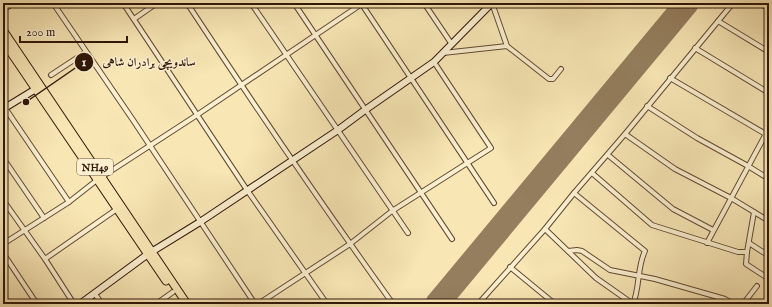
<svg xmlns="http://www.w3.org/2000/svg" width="772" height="307" font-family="'IM FELL English',Amiri,serif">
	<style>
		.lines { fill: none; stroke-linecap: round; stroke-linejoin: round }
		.runway { stroke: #947e5e; stroke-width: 24 }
		.street-casing { stroke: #614a33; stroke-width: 6 }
		.secondary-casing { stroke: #2f1608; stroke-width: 8 }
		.highway-casing { stroke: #2f1608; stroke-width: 9 }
		.street { stroke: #faefcf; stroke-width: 4 }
		.secondary { stroke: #faefcf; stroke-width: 6 }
		.highway { stroke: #f8e6b5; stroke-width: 7 }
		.labels { text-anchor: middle; stroke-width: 3; stroke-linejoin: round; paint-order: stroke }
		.shield { fill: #faefcf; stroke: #6c5744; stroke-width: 1 }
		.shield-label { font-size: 10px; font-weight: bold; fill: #2f1608 }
		.leader { fill: none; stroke: #2f1608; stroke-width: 1.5 }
		.callout-dot { fill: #2f1608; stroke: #faefcf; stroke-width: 1.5 }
		.mark-label { font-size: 12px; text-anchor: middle; font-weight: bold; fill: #fff }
		.callout-label { font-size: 12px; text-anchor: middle; font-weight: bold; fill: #2f1608; stroke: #faefcf; stroke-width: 3; stroke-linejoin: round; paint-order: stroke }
	</style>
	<rect width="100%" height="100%" fill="#f8e6b5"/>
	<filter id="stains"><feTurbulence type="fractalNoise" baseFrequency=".005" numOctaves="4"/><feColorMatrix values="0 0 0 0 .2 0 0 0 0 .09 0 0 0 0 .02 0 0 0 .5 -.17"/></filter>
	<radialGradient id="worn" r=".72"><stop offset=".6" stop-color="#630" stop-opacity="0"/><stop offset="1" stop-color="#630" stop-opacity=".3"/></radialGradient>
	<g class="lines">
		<polyline class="runway" points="437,304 687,3"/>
		<defs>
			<g id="street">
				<polyline points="53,3 133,120 255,304"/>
				<polyline points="123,3 247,190 327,304"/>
				<path d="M187 3C254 105 322 205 393 304"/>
				<polyline points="251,3 408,233"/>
				<polyline points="294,3 452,239"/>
				<polyline points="361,3 494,203"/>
				<polyline points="424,3 451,43"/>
				<polyline points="492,3 507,46"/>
				<polyline points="759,3 769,9"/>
				<polyline points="3,10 14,3"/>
				<polyline points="134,19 157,3"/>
				<polyline points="718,21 769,52"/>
				<polyline points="695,48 769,93"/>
				<polyline points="443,53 507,46 549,79 553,79 561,69"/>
				<polyline points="51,75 86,52"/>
				<polyline points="670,78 769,136"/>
				<polyline points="3,105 69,202"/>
				<polyline points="647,106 697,138 748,166 769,179"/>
				<polyline points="625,134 675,169 731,198 769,221"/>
				<polyline points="608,155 673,209 713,230"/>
				<polyline points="3,158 44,218"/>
				<polyline points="592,173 652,225 738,252 747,252 746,264 769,279"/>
				<path d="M574 193 645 251C637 267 640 287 633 304"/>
				<polyline points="3,200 45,259 74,304"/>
				<polyline points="545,229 596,278 633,304"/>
				<polyline points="707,243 769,128"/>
				<polyline points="749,243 769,256"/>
				<polyline points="3,244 69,202 97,180 197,115 363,3"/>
				<polyline points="568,251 577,250 582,251 610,270 655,279 725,299 734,304"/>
				<polyline points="747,252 754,212"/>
				<polyline points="3,253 37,304"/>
				<polyline points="45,259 117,209"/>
				<polyline points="510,267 555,304"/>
				<polyline points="95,294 102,304"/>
				<polyline points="156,304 173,292"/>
				<polyline points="258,304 350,244 392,211 491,148 434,62"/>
				<polyline points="478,304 545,229 574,193 625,134 733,3"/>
				<polyline points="743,304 757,286"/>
			</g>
			<g id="secondary">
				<polyline points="3,109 39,87"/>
				<polyline points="80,304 148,254 200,222 338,130 365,110 434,62 492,3"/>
			</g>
			<g id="highway">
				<polyline points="3,30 187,304"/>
				<polyline points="3,41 166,281"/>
			</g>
		</defs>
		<use href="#street" class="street-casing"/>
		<use href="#secondary" class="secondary-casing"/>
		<use href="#highway" class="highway-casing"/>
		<use href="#street" class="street"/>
		<use href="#secondary" class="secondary"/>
		<use href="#highway" class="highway"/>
	</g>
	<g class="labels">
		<rect class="shield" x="77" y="159" width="36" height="16" rx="3"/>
		<g class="shield-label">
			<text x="95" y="171">NH49</text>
		</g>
	</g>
	<path class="leader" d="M26 102L84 62"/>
	<g class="callout-dot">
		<circle cx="26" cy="102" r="4"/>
		<circle cx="84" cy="62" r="10"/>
	</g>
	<g class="mark-label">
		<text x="84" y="66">1</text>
	</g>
	<g class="callout-label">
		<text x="149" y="66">ساندویچی برادران شاهی</text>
	</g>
	<rect width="772" height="307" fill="none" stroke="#f8e6b5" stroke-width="16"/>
	<rect x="4" y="4" width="764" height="299" fill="none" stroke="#2f1608" stroke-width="2"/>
	<rect x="8" y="8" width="756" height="291" fill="none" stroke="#2f1608"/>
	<path d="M20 36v6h107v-6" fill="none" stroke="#2f1608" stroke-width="2"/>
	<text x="26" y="36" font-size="12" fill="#2f1608" stroke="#faefcf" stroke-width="3" paint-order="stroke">200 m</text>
	<rect width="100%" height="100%" filter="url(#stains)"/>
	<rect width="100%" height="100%" fill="url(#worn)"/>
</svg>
